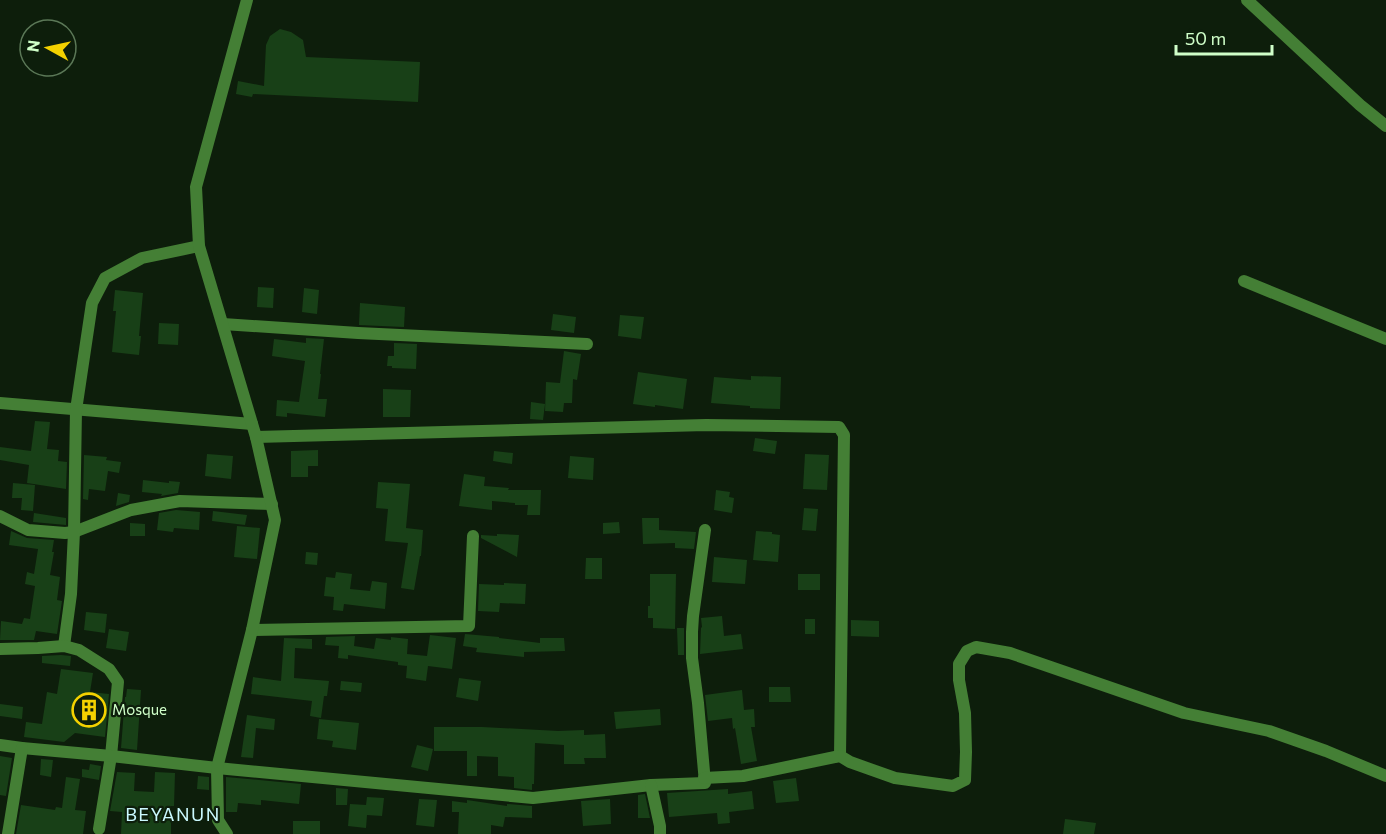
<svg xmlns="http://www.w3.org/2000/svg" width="1386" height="834" font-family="Commissioner,sans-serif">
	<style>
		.building { fill: #184017 }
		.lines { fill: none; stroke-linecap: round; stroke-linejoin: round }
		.minor { stroke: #447f35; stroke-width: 12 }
		.tertiary { stroke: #447f35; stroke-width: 12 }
		.labels { text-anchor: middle; stroke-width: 4.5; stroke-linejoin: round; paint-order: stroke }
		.poi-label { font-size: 15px; fill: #d0ffc9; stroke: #0d1e0b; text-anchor: start }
		.quarter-label { font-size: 18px; letter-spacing: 1.5px; fill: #cbf9ff; stroke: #0d1e0b }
	</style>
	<rect width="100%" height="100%" fill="#0d1e0b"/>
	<g class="building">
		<polygon points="280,29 291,32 303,40 306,57 420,62 418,102 253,94 252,97 236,94 238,81 264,86 266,45 270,36"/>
		<polygon points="258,287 274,288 273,308 257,307"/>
		<polygon points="304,288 319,290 317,314 302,312"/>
		<polygon points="115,290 143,293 139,336 141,336 139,355 112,352 116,311 113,311"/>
		<polygon points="360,303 405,307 404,327 359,325"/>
		<polygon points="553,314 576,317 574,333 551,330"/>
		<polygon points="620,315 644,317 641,339 618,336"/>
		<polygon points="159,323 179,324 178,345 158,344"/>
		<polygon points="306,338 324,339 320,374 321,374 318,399 327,399 325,417 287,413 287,417 276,416 277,400 299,402 305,361 272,356 274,339 306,343"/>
		<polygon points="394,343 417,344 416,369 392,368 392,366 387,366 388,356 394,356"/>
		<polygon points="564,351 581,354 577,380 573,379 572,403 564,403 563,412 545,411 546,382 560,383"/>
		<polygon points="638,372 687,379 683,409 655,405 655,407 633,404"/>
		<polygon points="751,376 781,377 780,409 750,408 750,406 711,403 714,377 751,380"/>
		<polygon points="383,389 411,390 410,417 383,417"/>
		<polygon points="531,402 545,404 543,420 530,419"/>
		<polygon points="35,421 50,422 47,449 59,450 58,461 67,462 66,489 27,483 29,465 0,460 0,447 31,451"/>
		<polygon points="755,438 777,441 775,454 753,451"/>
		<polygon points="318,450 318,466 308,466 308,477 291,477 291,451"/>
		<polygon points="494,451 513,453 512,464 493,461"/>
		<polygon points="207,454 233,456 231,479 205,476"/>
		<polygon points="805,454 829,455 827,490 803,489"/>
		<polygon points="84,455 107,457 106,460 121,462 119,473 108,471 105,491 89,489 88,500 83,499"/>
		<polygon points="570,456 594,458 593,480 568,478"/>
		<polygon points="464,474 485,477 484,486 509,488 508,490 541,490 540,515 527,515 528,505 515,505 515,503 492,501 492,510 459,506"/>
		<polygon points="143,480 169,483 169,481 180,482 178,493 161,496 162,494 142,492"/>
		<polygon points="378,482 410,484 406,528 423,530 421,556 420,556 414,590 401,588 408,543 385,541 388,509 376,508"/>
		<polygon points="13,483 35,485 33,511 21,510 22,498 12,498"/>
		<polygon points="716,490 730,492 729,497 734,498 732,513 714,510"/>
		<polygon points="118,493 130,495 129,502 116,506"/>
		<polygon points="804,508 818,509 816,531 802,530"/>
		<polygon points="176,510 200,512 199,530 174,528 173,532 157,530 159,513"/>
		<polygon points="213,511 247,515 245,525 212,521"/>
		<polygon points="34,513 66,518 66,525 33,522"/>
		<polygon points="642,518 659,518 659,530 696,532 694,549 675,548 675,543 643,544"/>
		<polygon points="619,522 620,533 603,534 603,523"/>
		<polygon points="130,523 145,524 145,536 130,536"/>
		<polygon points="237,526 260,528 257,559 234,557"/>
		<polygon points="11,531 27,538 54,540 52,552 54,552 50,575 60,577 57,600 62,601 57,634 36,631 34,640 0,640 1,621 22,624 24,618 30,619 35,586 25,584 27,572 34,574 38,549 9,545"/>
		<polygon points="756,531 772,532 772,534 780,535 778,562 753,560"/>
		<polygon points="497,534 519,535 517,557 481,538 481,535 497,536"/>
		<polygon points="306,552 318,553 317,565 305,564"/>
		<polygon points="714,557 747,560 745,584 712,582"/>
		<polygon points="586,558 602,558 602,579 585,579"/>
		<polygon points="336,572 352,574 350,589 370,591 372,581 387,583 385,609 344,604 343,611 333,610 334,597 324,596 326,577 335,578"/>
		<polygon points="650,574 676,574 675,629 653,628 653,618 648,618 648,606 650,606"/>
		<rect x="798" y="574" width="22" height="16"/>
		<polygon points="504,583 526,584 525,604 500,603 499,612 478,611 479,584 504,585"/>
		<polygon points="86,612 107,614 105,633 84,630"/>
		<polygon points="722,616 724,636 741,634 743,649 700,654 701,628 702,627 701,618"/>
		<rect x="805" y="619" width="10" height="15"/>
		<polygon points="851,620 879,621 879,637 851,636"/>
		<polygon points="677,628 684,628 684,655 678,655"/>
		<polygon points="109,629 129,632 126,651 106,648"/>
		<polygon points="465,634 499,637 499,638 540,643 540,638 564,638 565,651 524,652 524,657 476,652 477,648 463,646"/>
		<polygon points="430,635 456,638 452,669 428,666 426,681 406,678 407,666 398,665 398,662 348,655 348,659 338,658 339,646 325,645 326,637 355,636 354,646 374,649 376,638 391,640 391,637 408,639 407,654 427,656"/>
		<polygon points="284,638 312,639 312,649 295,648 294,678 329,681 327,696 324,696 321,718 310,716 312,701 251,694 253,677 281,681"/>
		<polygon points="61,655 71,656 70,666 42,663 42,656"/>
		<polygon points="61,669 93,673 90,692 109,694 105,737 75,733 64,742 24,737 26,722 42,724 47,692 57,694"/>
		<polygon points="459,678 481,681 478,701 456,697"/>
		<polygon points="341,681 362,683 361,692 340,690"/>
		<polygon points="769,687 790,687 791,702 769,702"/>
		<polygon points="127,689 141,690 137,750 121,748 125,697 126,697"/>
		<polygon points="742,690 744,710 754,709 755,727 751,727 757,761 741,764 735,728 733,729 732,718 708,721 705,695"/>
		<polygon points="0,704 23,707 22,719 0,716"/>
		<polygon points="660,709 661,725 616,729 614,712"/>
		<polygon points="247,715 275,719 274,730 256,728 253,758 241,757"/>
		<polygon points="319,719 359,723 356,750 332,747 333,741 317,739"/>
		<polygon points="434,727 482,727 558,731 584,730 584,735 605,734 606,758 584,758 585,764 564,764 564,745 535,743 534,784 532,784 532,790 514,788 514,777 498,776 498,757 477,756 477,776 467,776 467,751 434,751"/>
		<polygon points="417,745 433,749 428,771 411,767"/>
		<polygon points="0,756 12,758 6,796 0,795"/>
		<polygon points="41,759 53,760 51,777 40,775"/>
		<polygon points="90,764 101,766 99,780 82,777 82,769 89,770"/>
		<polygon points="117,772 135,773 134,791 154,792 155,772 175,773 174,806 171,806 171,834 121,834 122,812 110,811"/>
		<polygon points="198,776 209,777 209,790 197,789"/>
		<polygon points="66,777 80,779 75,810 86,811 83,834 16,834 21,805 55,810 56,807 62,808"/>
		<polygon points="226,777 301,784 299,804 261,800 261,805 238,803 237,812 226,812"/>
		<polygon points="796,778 799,801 776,803 773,781"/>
		<polygon points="336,788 348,789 347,805 336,805"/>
		<polygon points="728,789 728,794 752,791 754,809 729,812 730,823 718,824 717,813 669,817 667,793"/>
		<polygon points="645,794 650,818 638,818 638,795"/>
		<polygon points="367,797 384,798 382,816 367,815 366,828 348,826 350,804 366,805"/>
		<polygon points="419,799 437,800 434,827 416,825"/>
		<polygon points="610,799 611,824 583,826 581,801"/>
		<polygon points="467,800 507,806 507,804 532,806 532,818 505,817 503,827 491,825 491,834 458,834 459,812 452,812 452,801 467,803"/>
		<polygon points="1065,819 1096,823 1094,834 1063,834"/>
		<rect x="293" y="821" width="27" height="13"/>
	</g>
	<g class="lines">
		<g class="minor">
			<polyline points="1247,0 1360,105 1386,126"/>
			<polyline points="1244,281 1386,339"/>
			<polyline points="223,324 358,333 587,344"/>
			<polyline points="0,403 252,424"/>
			<polyline points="256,437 706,425 839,427 844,435 840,756"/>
			<polyline points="0,516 28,530 65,533 74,532 131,510 180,501 272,504"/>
			<polyline points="252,630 469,626 473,536"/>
			<polyline points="64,646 71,594 74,532 76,410 92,303 105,278 142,258 199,246"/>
			<polyline points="0,649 38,648 64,646 79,650 109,669 118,682 111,756 99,829"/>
			<polyline points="0,745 22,748 111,756 217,768 533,798 651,785 705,783 698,703 692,658 692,632 693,616 705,530"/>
			<polyline points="704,778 743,776 840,756 850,762 895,778 953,786 965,780 966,752 965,713 959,680 959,664 967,651 976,647 1010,653 1184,713 1269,731 1326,751 1386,776"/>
			<polyline points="651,785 660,826 660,834"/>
			<polyline points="8,834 22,748"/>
		</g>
		<polyline class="tertiary" points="227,834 218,820 217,768 252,630 275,520 256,437 199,246 196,187 247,0"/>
	</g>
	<defs>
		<symbol id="building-ring" viewBox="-11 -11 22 22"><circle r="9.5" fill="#0d1e0b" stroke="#f4d100" stroke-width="1.5"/><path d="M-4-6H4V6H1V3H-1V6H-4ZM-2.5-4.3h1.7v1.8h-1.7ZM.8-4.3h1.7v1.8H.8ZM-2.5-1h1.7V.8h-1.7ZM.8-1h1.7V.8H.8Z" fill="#f4d100"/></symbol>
	</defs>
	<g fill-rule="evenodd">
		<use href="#building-ring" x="70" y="691" width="38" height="38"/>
	</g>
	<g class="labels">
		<g class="poi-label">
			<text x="112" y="715">Mosque</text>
		</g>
		<g class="quarter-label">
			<text x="173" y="821">BEYANUN</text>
		</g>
	</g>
	<g transform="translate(48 48) rotate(278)"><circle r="28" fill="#0d1e0b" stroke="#5b7857" stroke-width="1.5"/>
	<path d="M0-4.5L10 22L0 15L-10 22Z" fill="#f4d100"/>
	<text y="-9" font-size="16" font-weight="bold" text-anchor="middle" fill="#d0ffc9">N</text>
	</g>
	<path d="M1176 45v9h96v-9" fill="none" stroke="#d0ffc9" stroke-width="3"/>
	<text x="1185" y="45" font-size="18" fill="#d0ffc9" stroke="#0d1e0b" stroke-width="4.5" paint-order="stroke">50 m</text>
</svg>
